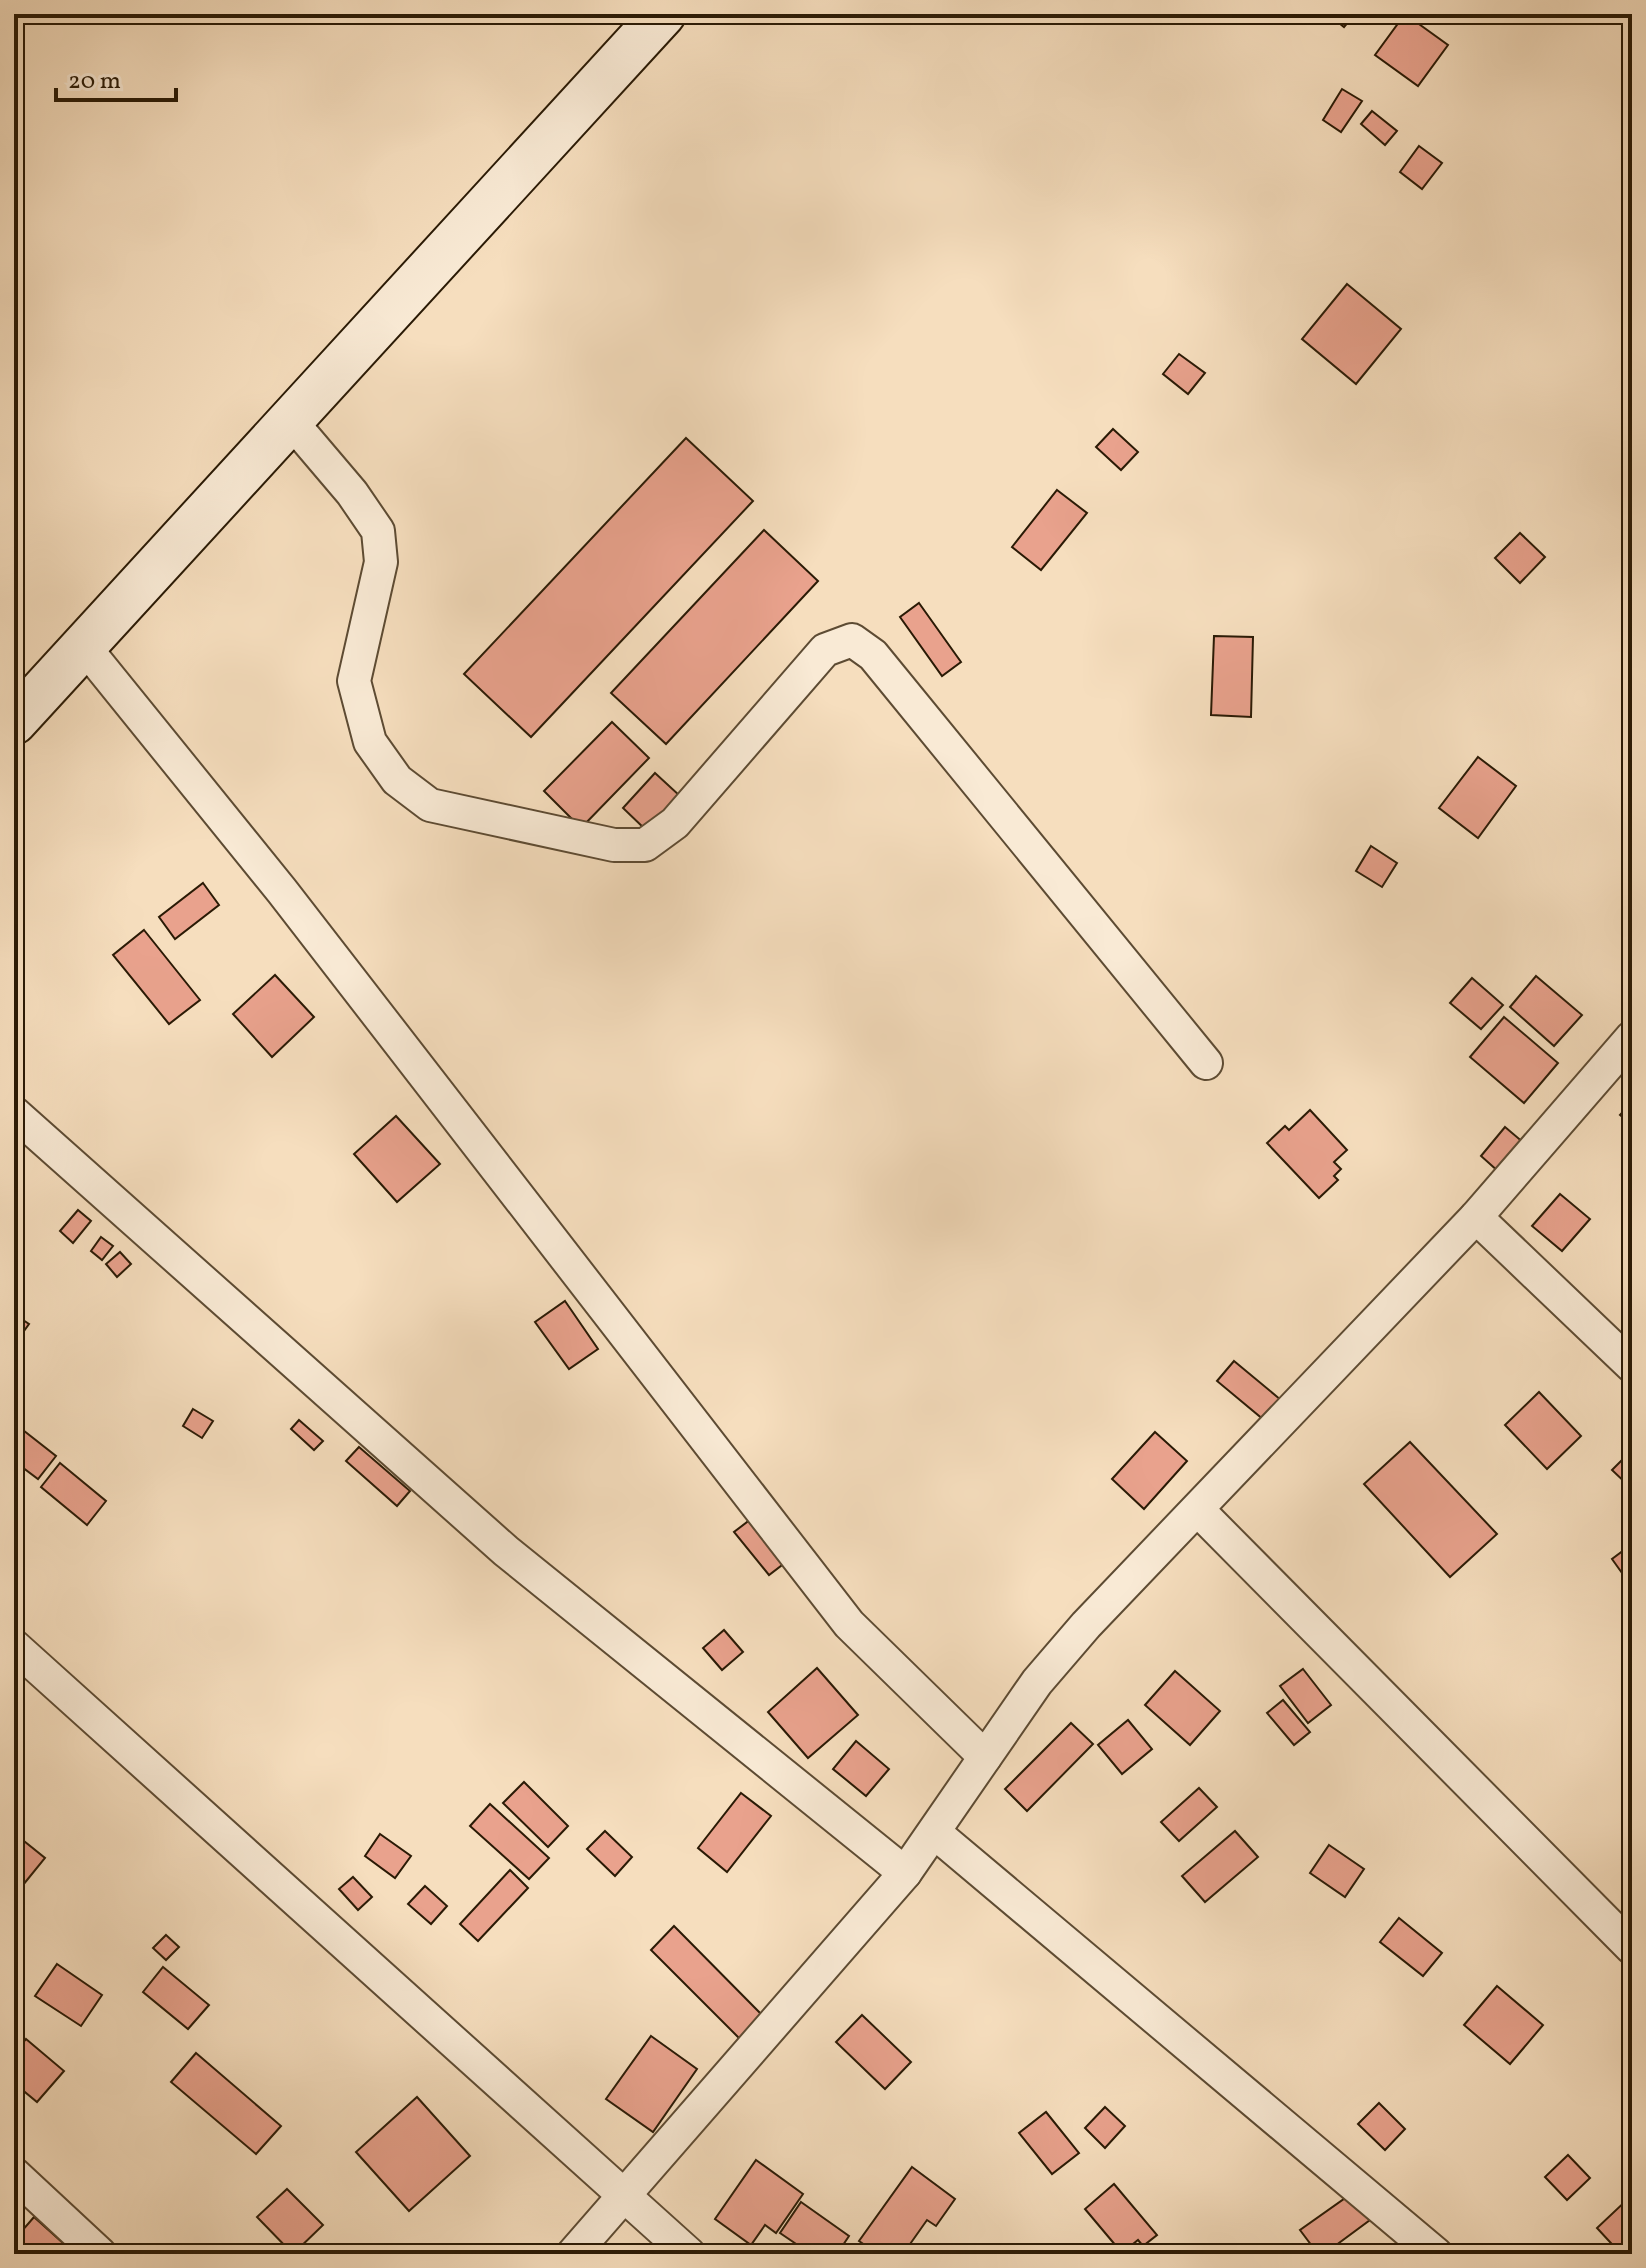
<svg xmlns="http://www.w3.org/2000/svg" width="1646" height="2268" font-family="Vollkorn,serif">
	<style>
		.building { fill: #e9a28d; stroke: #2a1a05; stroke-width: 2 }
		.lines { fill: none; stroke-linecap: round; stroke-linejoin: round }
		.street-casing { stroke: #5d4b33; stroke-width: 36 }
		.secondary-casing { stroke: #2a1a05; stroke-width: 48 }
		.street { stroke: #f9ead5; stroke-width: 32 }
		.secondary { stroke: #f9ead5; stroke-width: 44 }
	</style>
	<rect width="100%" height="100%" fill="#f6debe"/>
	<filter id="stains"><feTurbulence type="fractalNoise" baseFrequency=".0025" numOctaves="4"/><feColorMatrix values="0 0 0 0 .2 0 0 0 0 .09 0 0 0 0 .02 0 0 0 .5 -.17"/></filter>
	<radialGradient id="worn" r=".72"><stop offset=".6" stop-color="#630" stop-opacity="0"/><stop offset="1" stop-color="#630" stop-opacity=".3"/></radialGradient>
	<g class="building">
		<polygon points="1328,14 1355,14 1344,27"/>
		<polygon points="1405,14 1448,45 1418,86 1375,55"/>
		<polygon points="1342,89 1362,101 1341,132 1323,120"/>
		<polygon points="1372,111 1397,131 1385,145 1361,124"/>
		<polygon points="1419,146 1442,163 1422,189 1400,172"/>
		<polygon points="1347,284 1401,329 1356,384 1302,339"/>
		<polygon points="1179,354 1205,373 1188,394 1163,374"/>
		<polygon points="1113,429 1138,452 1121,470 1096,447"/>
		<polygon points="686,438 753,501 531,737 464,674"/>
		<polygon points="1057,490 1087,513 1041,570 1012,547"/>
		<polygon points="764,530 818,581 666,744 611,693"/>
		<polygon points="1520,533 1545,557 1520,583 1495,558"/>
		<polygon points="919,603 961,662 942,676 900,617"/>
		<polygon points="1214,636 1253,637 1251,717 1211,715"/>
		<polygon points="612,722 649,758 581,828 544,791"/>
		<polygon points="1478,757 1516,786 1478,838 1439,808"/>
		<polygon points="655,773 680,796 647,831 623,808"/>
		<polygon points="1371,846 1397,863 1382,887 1356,871"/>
		<polygon points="203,883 219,905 175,939 159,917"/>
		<polygon points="144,930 200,1000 169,1024 113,955"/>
		<polygon points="275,975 314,1017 272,1057 233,1014"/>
		<polygon points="1536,976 1582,1015 1554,1046 1510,1007"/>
		<polygon points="1472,978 1503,1005 1481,1029 1450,1003"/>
		<polygon points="1504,1017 1558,1063 1524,1103 1470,1057"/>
		<polygon points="1632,1102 1632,1125 1620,1115"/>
		<polygon points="1310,1110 1347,1150 1334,1162 1341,1169 1334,1176 1338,1180 1319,1198 1267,1143 1285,1126 1289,1130"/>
		<polygon points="396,1116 440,1164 397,1202 354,1154"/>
		<polygon points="1505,1127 1524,1143 1499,1172 1481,1156"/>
		<polygon points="1560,1194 1590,1219 1562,1251 1532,1226"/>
		<polygon points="78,1210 91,1221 73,1243 60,1231"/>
		<polygon points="101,1237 113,1246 102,1260 91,1251"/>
		<polygon points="120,1252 131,1264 117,1277 106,1264"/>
		<polygon points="565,1301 598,1349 569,1369 535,1322"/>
		<polygon points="14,1314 29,1324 14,1345"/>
		<polygon points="1234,1361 1281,1400 1264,1420 1217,1381"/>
		<polygon points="1539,1392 1581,1436 1547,1469 1505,1425"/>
		<polygon points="193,1409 213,1421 202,1438 183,1426"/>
		<polygon points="299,1420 323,1441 314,1450 291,1429"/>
		<polygon points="14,1423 56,1456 38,1479 14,1461"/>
		<polygon points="1155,1432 1187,1461 1144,1509 1112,1479"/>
		<polygon points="1410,1442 1497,1534 1450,1577 1364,1484"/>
		<polygon points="359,1447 410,1491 397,1506 346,1461"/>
		<polygon points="1632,1450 1632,1489 1612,1470"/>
		<polygon points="60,1463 106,1501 87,1525 41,1487"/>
		<polygon points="751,1519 786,1562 769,1575 734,1532"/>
		<polygon points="1632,1544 1632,1587 1612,1559"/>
		<polygon points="724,1630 743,1652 722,1670 703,1648"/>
		<polygon points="817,1668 858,1715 808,1758 768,1712"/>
		<polygon points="1303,1669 1331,1705 1308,1723 1280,1686"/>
		<polygon points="1175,1671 1220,1711 1190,1745 1145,1705"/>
		<polygon points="1283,1700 1310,1732 1294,1745 1267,1713"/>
		<polygon points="1128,1720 1152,1749 1122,1774 1098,1745"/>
		<polygon points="1071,1723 1093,1744 1027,1811 1005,1789"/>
		<polygon points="856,1741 889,1769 866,1796 833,1769"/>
		<polygon points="524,1782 568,1826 548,1847 503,1803"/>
		<polygon points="1199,1788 1217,1807 1179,1841 1161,1822"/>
		<polygon points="741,1793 771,1816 727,1872 698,1848"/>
		<polygon points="490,1804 549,1858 529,1879 470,1826"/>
		<polygon points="605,1831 632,1857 615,1876 587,1849"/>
		<polygon points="1235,1831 1258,1857 1205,1902 1182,1876"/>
		<polygon points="14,1833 45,1858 23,1885 14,1878"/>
		<polygon points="380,1834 411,1856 395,1878 365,1856"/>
		<polygon points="1329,1845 1364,1869 1345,1897 1310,1873"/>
		<polygon points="510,1870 528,1888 478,1941 460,1924"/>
		<polygon points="353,1877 372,1897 358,1910 339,1889"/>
		<polygon points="425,1886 447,1906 431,1924 408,1904"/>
		<polygon points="1399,1918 1442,1953 1423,1976 1380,1942"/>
		<polygon points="674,1926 764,2017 740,2039 651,1950"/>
		<polygon points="166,1935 179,1947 166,1960 153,1948"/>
		<polygon points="57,1964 102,1995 81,2026 35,1996"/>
		<polygon points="163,1967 209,2005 188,2029 143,1992"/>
		<polygon points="1497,1986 1543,2025 1510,2064 1464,2025"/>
		<polygon points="862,2015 911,2062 885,2089 836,2042"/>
		<polygon points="651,2036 697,2069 653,2132 606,2099"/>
		<polygon points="26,2039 64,2071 37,2102 14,2083 14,2053"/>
		<polygon points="196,2053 281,2126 256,2154 171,2082"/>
		<polygon points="417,2097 470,2156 409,2211 356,2152"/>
		<polygon points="1379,2103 1405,2129 1385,2150 1358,2124"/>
		<polygon points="1105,2107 1125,2126 1105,2148 1085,2128"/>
		<polygon points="1046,2112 1079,2153 1052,2174 1019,2133"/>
		<polygon points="1568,2155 1590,2178 1567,2200 1545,2177"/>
		<polygon points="756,2160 803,2194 776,2233 765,2225 751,2245 715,2219"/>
		<polygon points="912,2167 955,2199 936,2226 927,2220 903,2254 878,2254 859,2241"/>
		<polygon points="1114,2184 1157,2235 1143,2246 1138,2240 1122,2253 1085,2209"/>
		<polygon points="287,2189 323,2225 293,2254 257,2217"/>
		<polygon points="1351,2194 1370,2220 1324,2254 1318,2254 1300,2230"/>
		<polygon points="1632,2195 1632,2254 1621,2254 1597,2228"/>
		<polygon points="801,2202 849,2236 837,2254 811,2254 780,2233"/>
		<polygon points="34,2217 63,2243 54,2254 14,2254 14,2240"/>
	</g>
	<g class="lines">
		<defs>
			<g id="street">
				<polyline points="290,420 352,493 378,531 381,562 354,681 370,742 397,780 430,805 614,845 645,845 675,823 825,650 852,640 873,655 1206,1063"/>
				<polyline points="83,645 282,891 849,1624 985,1757"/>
				<polyline points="14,1113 506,1551 905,1873"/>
				<polyline points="1476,1217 1632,1366"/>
				<polyline points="1198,1510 1632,1948"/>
				<polyline points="14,1646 689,2254"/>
				<polyline points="934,1832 1436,2254"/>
				<polyline points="14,2174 100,2254"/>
				<polyline points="573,2254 905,1873 1037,1682 1086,1625 1476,1217 1632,1037"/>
			</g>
			<polyline id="secondary" points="14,722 663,14"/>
		</defs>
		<use href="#street" class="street-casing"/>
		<use href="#secondary" class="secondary-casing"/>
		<use href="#street" class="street"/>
		<use href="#secondary" class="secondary"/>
	</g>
	<rect width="1646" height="2268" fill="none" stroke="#f6debe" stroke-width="48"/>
	<rect x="16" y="16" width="1614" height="2236" fill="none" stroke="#2a1a05" stroke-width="4"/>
	<rect x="24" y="24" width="1598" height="2220" fill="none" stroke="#2a1a05" stroke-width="2"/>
	<path d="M56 88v12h120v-12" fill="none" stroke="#2a1a05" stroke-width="4"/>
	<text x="68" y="88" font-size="24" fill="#2a1a05" stroke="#f9ead5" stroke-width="6" paint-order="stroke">20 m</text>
	<rect width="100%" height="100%" filter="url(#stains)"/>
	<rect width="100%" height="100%" fill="url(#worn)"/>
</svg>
